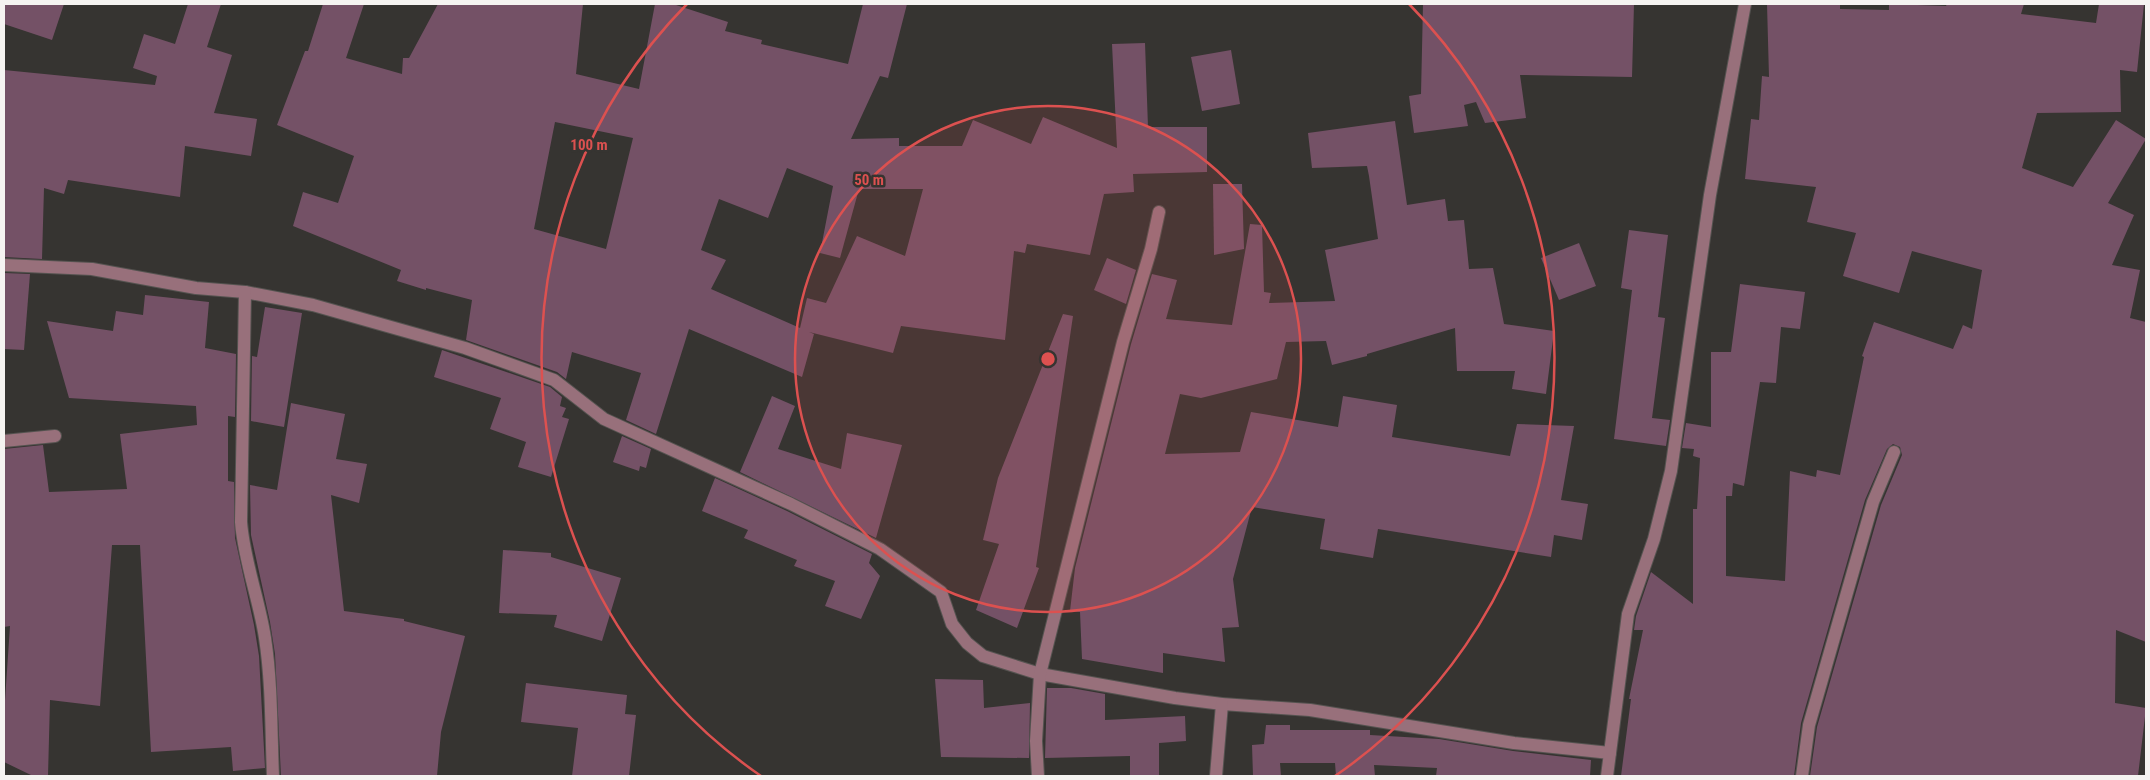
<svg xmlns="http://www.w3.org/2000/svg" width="2150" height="780" font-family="'Roboto Condensed',sans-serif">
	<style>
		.building { fill: #745166; fill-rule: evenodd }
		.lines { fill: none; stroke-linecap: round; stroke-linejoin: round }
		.minor-casing { stroke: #555350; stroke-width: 14 }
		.minor { stroke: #98707b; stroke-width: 12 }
		.ring { fill: none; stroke: #dc5150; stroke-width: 2.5 }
		.centre { fill: #dc5150; stroke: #363431; stroke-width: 2.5 }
		.ring-label { font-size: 15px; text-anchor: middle; font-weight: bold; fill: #dc5150; stroke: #363431; stroke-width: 5; stroke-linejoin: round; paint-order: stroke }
	</style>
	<rect width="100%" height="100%" fill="#363431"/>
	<g class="building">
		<polygon points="4,4 64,4 52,40 4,24"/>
		<polygon points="188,4 221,4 207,47 232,55 214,113 257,119 251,156 185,146 180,197 68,180 64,194 44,188 42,259 4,257 4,70 155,85 157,76 133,68 144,34 175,44"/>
		<path d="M323 4H364L346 58 402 74 403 58H409L438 4H583L576 74 639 89 655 4H673L728 22 725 31 762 40 761 44 848 64 863 4H907L888 78 880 76 851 139 899 138V146H962L973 120 1031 144 1043 117 1117 148 1112 44 1145 43 1148 127H1207V172L1133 174 1134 192 1104 194 1090 255 1027 244 1025 253 1014 251 1005 340 901 326 893 353 809 332 814 334 802 377 689 329 656 434 626 420 641 373 572 352 566 379 557 372 466 340 472 300 426 288V290L397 281 401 270 293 226 303 192 338 203 354 156 277 125 305 51H308ZM555 122 633 138 606 249 534 229ZM787 168 833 186 820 253 840 258 859 189H923L905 256 857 236 826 303 807 298 800 328 711 289 726 260 701 250 719 199 768 218Z"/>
		<polygon points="1423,4 1634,4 1632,77 1520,75 1526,118 1485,123 1476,102 1464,105 1468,126 1414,133 1409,96 1421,94"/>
		<polygon points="1767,4 1840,4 1840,9 1889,10 1889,4 1946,6 1947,4 2024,4 2021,14 2096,23 2099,4 2144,4 2137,72 2120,70 2121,112 2037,113 2022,168 2073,187 2116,120 2146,139 2108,203 2134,215 2112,265 2140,270 2130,318 2146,322 2146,642 2116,630 2115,703 2146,708 2138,776 1810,776 1817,727 1881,505 1902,455 1900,447 1893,444 1887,449 1865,500 1801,723 1794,776 1621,776 1631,699 1629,699 1643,630 1634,630 1636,616 1651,572 1693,604 1693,509 1697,509 1700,458 1693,456 1694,449 1682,448 1686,423 1711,427 1711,352 1731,352 1740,284 1805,292 1800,329 1781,327 1776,383 1760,382 1744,486 1733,483 1732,496 1726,496 1726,576 1785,581 1790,471 1816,477 1817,470 1840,475 1864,357 1862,356 1874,322 1953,349 1963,325 1972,329 1982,270 1912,251 1899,293 1843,276 1856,233 1807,222 1816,187 1745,179 1751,119 1759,120 1762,76 1769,77"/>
		<polygon points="1231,50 1240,104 1202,111 1191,57"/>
		<polygon points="1395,121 1407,205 1445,199 1448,221 1464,220 1469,269 1493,268 1504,324 1554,331 1546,394 1512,389 1515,371 1457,371 1455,328 1367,354 1367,356 1332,365 1326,341 1286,342 1277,379 1201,398 1180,394 1165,454 1240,452 1251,412 1338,427 1343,396 1397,405 1392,437 1510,456 1517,424 1574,426 1561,500 1588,504 1582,540 1554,535 1551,557 1378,529 1373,558 1320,549 1325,519 1252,507 1233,579 1239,627 1222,628 1225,662 1163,653 1163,673 1082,659 1080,612 1070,611 1075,568 1131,344 1152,274 1177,280 1166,319 1232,325 1250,224 1262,225 1264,292 1271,293 1269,303 1335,301 1325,250 1378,239 1369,176 1367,166 1312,168 1308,133"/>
		<polygon points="1213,184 1242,184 1244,249 1214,255"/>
		<polygon points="1629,230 1668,235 1658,317 1665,318 1652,418 1670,420 1666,446 1614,439 1632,290 1621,288"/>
		<polygon points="1579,243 1596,286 1559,300 1541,258"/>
		<polygon points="1107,258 1136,270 1126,304 1094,290"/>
		<polygon points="4,273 30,274 24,350 4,349"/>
		<polygon points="145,295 209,302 205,348 236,354 235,417 228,416 228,481 234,482 235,538 254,625 259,656 265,768 233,771 231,747 151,752 140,545 112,545 100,706 50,700 48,776 33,776 4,762 4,715 10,626 4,627 4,449 43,445 49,492 127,489 120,434 197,425 196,406 69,398 47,321 113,331 116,311 143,315"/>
		<polygon points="265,307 302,313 284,427 251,421 252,356 257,357"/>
		<polygon points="1063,314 1073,316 1036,567 1039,568 1017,628 976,610 999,544 983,540 998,478"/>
		<polygon points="442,350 550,387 562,397 560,406 566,408 562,417 569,419 551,477 518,467 526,442 490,429 501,398 434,377"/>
		<polygon points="772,396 795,406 778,449 841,469 847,433 902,445 876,538 740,472"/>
		<polygon points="291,403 345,414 336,459 367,464 359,503 331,495 344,611 404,619 404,621 465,636 441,732 437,776 281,776 275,654 270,622 251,535 250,485 277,490"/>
		<polygon points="622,436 651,449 646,468 640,466 639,471 613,462"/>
		<polygon points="715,478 787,511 872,554 869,563 880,576 861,619 825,606 835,581 794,566 797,560 744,538 748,530 702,511"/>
		<polygon points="503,550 551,553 551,557 621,578 602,641 554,627 557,615 499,613"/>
		<polygon points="935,679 983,680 984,708 1030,703 1029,758 941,757"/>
		<polygon points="526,683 627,695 625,714 636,715 629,776 572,776 578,728 521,722"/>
		<polygon points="1047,688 1071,688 1105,694 1105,720 1185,716 1186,741 1159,743 1159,776 1130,776 1130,756 1045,758"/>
		<polygon points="1266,725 1290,725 1290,730 1370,730 1370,735 1439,739 1513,751 1591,760 1590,776 1436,776 1437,768 1374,765 1375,776 1336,776 1335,763 1280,763 1281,776 1253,776 1252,745 1264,744"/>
	</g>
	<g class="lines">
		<defs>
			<g id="minor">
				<polyline points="4,265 92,269 196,288 245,292 313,305 465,348 554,380 604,419 791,504 880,549 941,592 952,624 967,643 983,656 1040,674 1175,698 1222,704 1310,710 1514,743 1610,753"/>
				<path d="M245 292 241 522C244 561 259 599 265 638 272 684 271 730 273 776"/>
				<polyline points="4,441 55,436"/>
				<polyline points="1038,776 1036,741 1040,674 1123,342 1151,249 1159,212"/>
				<polyline points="1216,776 1222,704"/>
				<polyline points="1607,776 1628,614 1654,539 1671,471 1710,195 1745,4"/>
				<polyline points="1802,776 1809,725 1873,502 1894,452"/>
			</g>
		</defs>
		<use href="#minor" class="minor-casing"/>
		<use href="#minor" class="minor"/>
	</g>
	<circle cx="1048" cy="359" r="253" fill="#dc5150" fill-opacity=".12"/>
	<g class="ring">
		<circle cx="1048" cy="359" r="253"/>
		<path d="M761 776A506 506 0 0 1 687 4M1409 4A506 506 0 0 1 1335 776"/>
	</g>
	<circle cx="1048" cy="359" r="8" class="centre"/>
	<g class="ring-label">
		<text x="589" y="150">100 m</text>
		<text x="869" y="185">50 m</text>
	</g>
	<rect width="2150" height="780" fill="none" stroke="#f5f3f1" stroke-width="10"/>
</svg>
